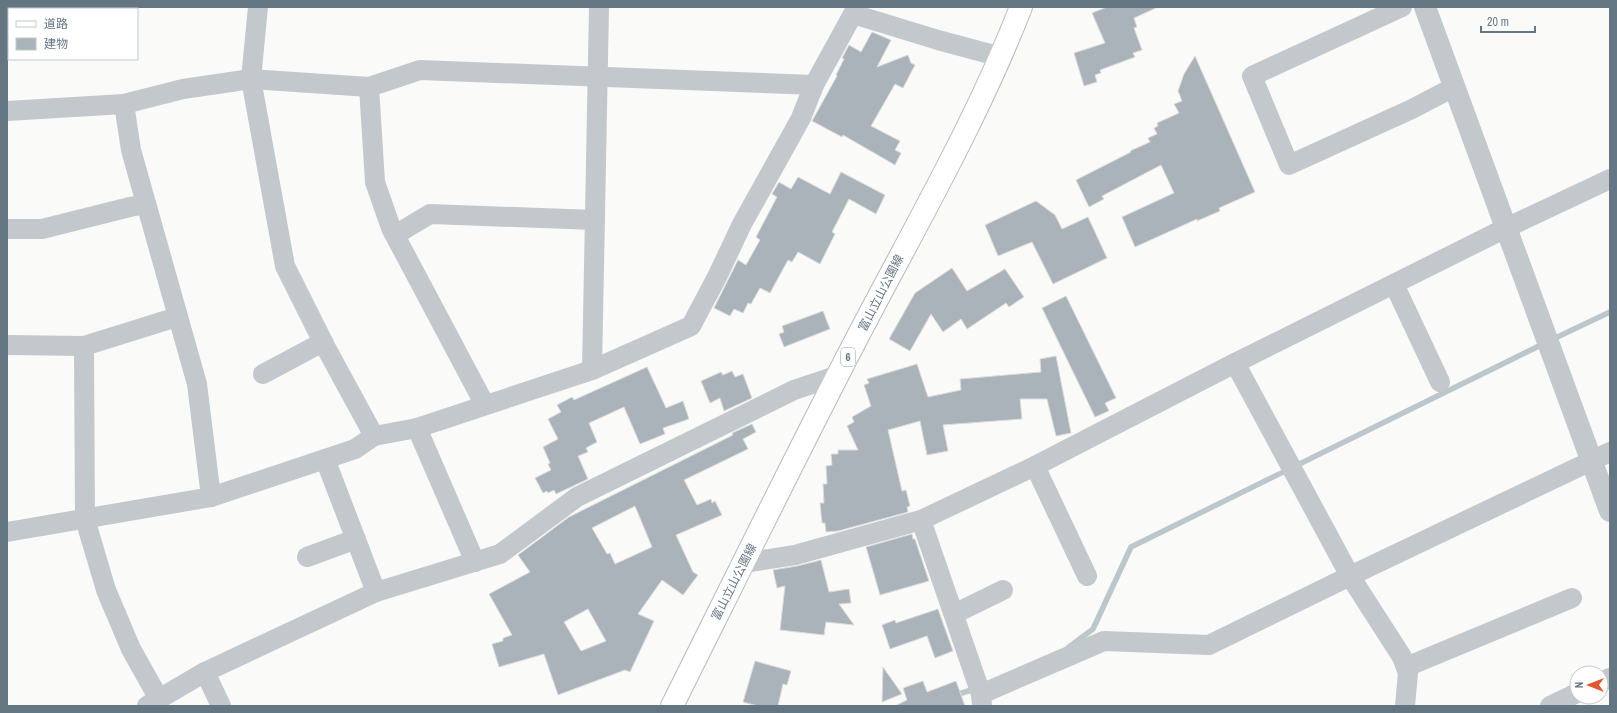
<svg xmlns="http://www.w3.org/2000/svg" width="1617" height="713" font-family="'Archivo Narrow','Noto Sans JP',sans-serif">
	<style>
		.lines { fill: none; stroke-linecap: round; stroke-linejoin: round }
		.stream { stroke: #bbc7cb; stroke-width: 5.5 }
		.building { fill: #aab3b9; stroke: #dcdcda; fill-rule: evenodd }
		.primary-casing { stroke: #b5babe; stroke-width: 24 }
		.minor { stroke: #c3c8cc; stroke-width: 20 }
		.tertiary { stroke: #c3c8cc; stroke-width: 22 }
		.primary { stroke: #fff; stroke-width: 22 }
		.labels { text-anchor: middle; stroke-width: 4; stroke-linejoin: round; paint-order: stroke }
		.shield { fill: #fff; stroke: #939fa8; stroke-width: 1 }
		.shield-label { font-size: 11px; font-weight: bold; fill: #657683 }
		.street-label { font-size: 12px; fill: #657683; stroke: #fff }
	</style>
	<rect width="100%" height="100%" fill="#fafaf8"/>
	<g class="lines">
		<g class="stream">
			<polyline points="1551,340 1610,312"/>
			<polyline points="1069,647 1093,629 1131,547 1543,344"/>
			<polyline points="955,695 975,689"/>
		</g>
	</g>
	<g class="building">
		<polygon points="1107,7 1158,7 1134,18 1137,27 1134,28 1142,50 1133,53 1135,57 1100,70 1101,73 1095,75 1097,82 1084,86 1074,53 1105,43 1092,13"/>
		<polygon points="872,32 891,40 877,67 908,55 911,63 915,65 903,88 895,84 871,126 900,141 895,150 901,153 895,165 843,135 842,137 812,121 837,76 836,75 844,59 842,58 849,45 861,52"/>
		<polygon points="1195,56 1255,192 1219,208 1220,211 1197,221 1197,219 1135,247 1122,217 1174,193 1161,165 1102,196 1104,199 1089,207 1076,180 1131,152 1130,151 1150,142 1148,138 1157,134 1154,128 1158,126 1157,123 1179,113 1174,104 1182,101 1178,91 1184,74"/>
		<polygon points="841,172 885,195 876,214 849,199 832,232 835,234 820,264 798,252 792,262 788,260 770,293 760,288 751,304 748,303 743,313 734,309 730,316 714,308 738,260 746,265 760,240 756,237 777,197 772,194 779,182 791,189 798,177 830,194"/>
		<polygon points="1036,201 1055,215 1062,229 1088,217 1107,258 1053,284 1032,242 998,256 985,225"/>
		<polygon points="952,268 967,291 1005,269 1024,297 1009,307 1006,303 967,329 961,319 943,332 931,314 910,351 889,339 915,293"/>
		<polygon points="1066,296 1116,398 1105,403 1109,411 1095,417 1042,308"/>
		<polygon points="823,311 830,329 784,347 779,334 784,332 782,326"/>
		<polygon points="1056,356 1071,433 1056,436 1047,399 1020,399 1022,419 943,425 948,451 927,455 920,421 888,430 902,491 906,490 910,506 907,507 908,512 838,531 826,532 825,523 822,523 820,503 824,503 823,484 827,484 826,466 832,465 831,454 838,454 838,450 858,450 847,426 854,422 852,417 871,406 864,385 869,383 867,379 917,364 928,397 961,390 960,379 1041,372 1040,359"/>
		<polygon points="647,367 666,408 683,401 689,419 663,428 665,434 640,444 624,407 589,423 597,442 586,448 588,452 578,456 588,479 556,494 554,490 548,493 547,491 543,493 535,478 551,470 548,464 550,463 543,447 558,439 548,419 561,412 557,405 572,397 574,400"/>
		<polygon points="732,371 735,377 743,374 752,398 724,411 720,398 710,403 701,381 721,372 723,375"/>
		<path d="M752 424 756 432 743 439 748 449 684 480 697 505 711 499 712 503 715 501 722 515 676 535 693 572 698 575 683 595 662 580 638 614 654 621 630 672 625 670 558 695 544 654 499 667 492 644 503 641V638L512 635 489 594 530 572 518 555 569 517 733 435 732 433ZM635 506 652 547 615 564 610 553 607 554 592 528ZM588 609 606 641 581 651 564 622Z"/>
		<polygon points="912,534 913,539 915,539 929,581 880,595 866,547"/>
		<polygon points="821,560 829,592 849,589 851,603 839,604 854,625 826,622 824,635 780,630 785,586 777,588 773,570 797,566"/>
		<polygon points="938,609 953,651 935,658 927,636 890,649 882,625 895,620 896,623"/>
		<polygon points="755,661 791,671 787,685 783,684 778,706 758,706 743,702"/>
		<polygon points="883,667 902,694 882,702"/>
		<polygon points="923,681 927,692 956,681 965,706 895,706 907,700 903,688"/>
	</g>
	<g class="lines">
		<defs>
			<path id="primary" d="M672 706C734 582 795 457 859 334 915 227 977 120 1021 7"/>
		</defs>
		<use href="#primary" class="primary-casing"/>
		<g class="minor">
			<polyline points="258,7 251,79 285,266 325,346 374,436"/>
			<polyline points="1402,7 1252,76 1289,165 1412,109 1454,87"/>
			<polyline points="369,87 375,182 391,228 485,405"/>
			<polyline points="124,104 131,150 197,384 211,497"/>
			<polyline points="7,111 124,104 183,89 251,79 369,87 420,70 814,85"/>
			<polyline points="7,229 42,229 130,207 146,204"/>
			<polyline points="395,235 430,214 595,220"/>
			<polyline points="1394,284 1440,382"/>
			<polyline points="7,345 84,346 177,317"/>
			<polyline points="84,346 85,519 106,590 131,649 159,699"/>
			<polyline points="1235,363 1350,576 1402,657 1408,673 1405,706"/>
			<polyline points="592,370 599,7"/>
			<polyline points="263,374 323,342"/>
			<polyline points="417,428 475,562"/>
			<polyline points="325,459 376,592"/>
			<polyline points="1035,466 1087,576"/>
			<polyline points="921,520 981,694 982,706"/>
			<polyline points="7,532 211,497 355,449 374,436 417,428 592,370 691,326 717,277 742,224 801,118 814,85 853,14 938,40 1001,57"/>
			<polyline points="307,557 356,539"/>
			<polyline points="744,563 795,555 921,520 1035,466 1235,363 1506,228 1610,179"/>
			<polyline points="954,614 1003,590"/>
			<polyline points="1406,667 1572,598"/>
			<polyline points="205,672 221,706"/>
			<polyline points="1601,682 1610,678"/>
			<polyline points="981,694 1104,641 1209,645 1350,576 1610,452"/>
			<polyline points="147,706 205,672 376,592 500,554 577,497 794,390 839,375"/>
			<polyline points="1550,706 1577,693"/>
		</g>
		<polyline class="tertiary" points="1425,7 1610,511"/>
		<use href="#primary" class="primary"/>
	</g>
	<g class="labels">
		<rect class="shield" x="841" y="348" width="14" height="18" rx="3"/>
		<g class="shield-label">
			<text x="848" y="361">6</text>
		</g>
		<g class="street-label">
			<text transform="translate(881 293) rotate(-63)" y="4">富山立山公園線</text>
			<text transform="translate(734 582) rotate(-63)" y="4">富山立山公園線</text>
		</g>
	</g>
	<rect width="1617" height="713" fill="none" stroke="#657683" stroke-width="16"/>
	<rect x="8" y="8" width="130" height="52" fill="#ffffff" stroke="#c1c8cd"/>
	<rect x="16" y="21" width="20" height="6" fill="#ffffff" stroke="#c1c8cd"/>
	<text x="44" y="28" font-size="12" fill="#657683">道路</text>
	<rect x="16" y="38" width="20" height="12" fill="#aab3b9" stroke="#c1c8cd"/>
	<text x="44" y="48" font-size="12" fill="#657683">建物</text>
	<g transform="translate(1589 685) rotate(270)"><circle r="19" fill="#ffffff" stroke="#c1c8cd"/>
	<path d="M0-3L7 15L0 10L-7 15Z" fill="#e4572e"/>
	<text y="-6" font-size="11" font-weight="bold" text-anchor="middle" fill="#657683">N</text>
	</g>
	<path d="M1481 26v6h54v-6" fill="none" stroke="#657683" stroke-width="2"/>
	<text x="1487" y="26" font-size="12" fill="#657683" stroke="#ffffff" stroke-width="3" paint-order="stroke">20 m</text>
</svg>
